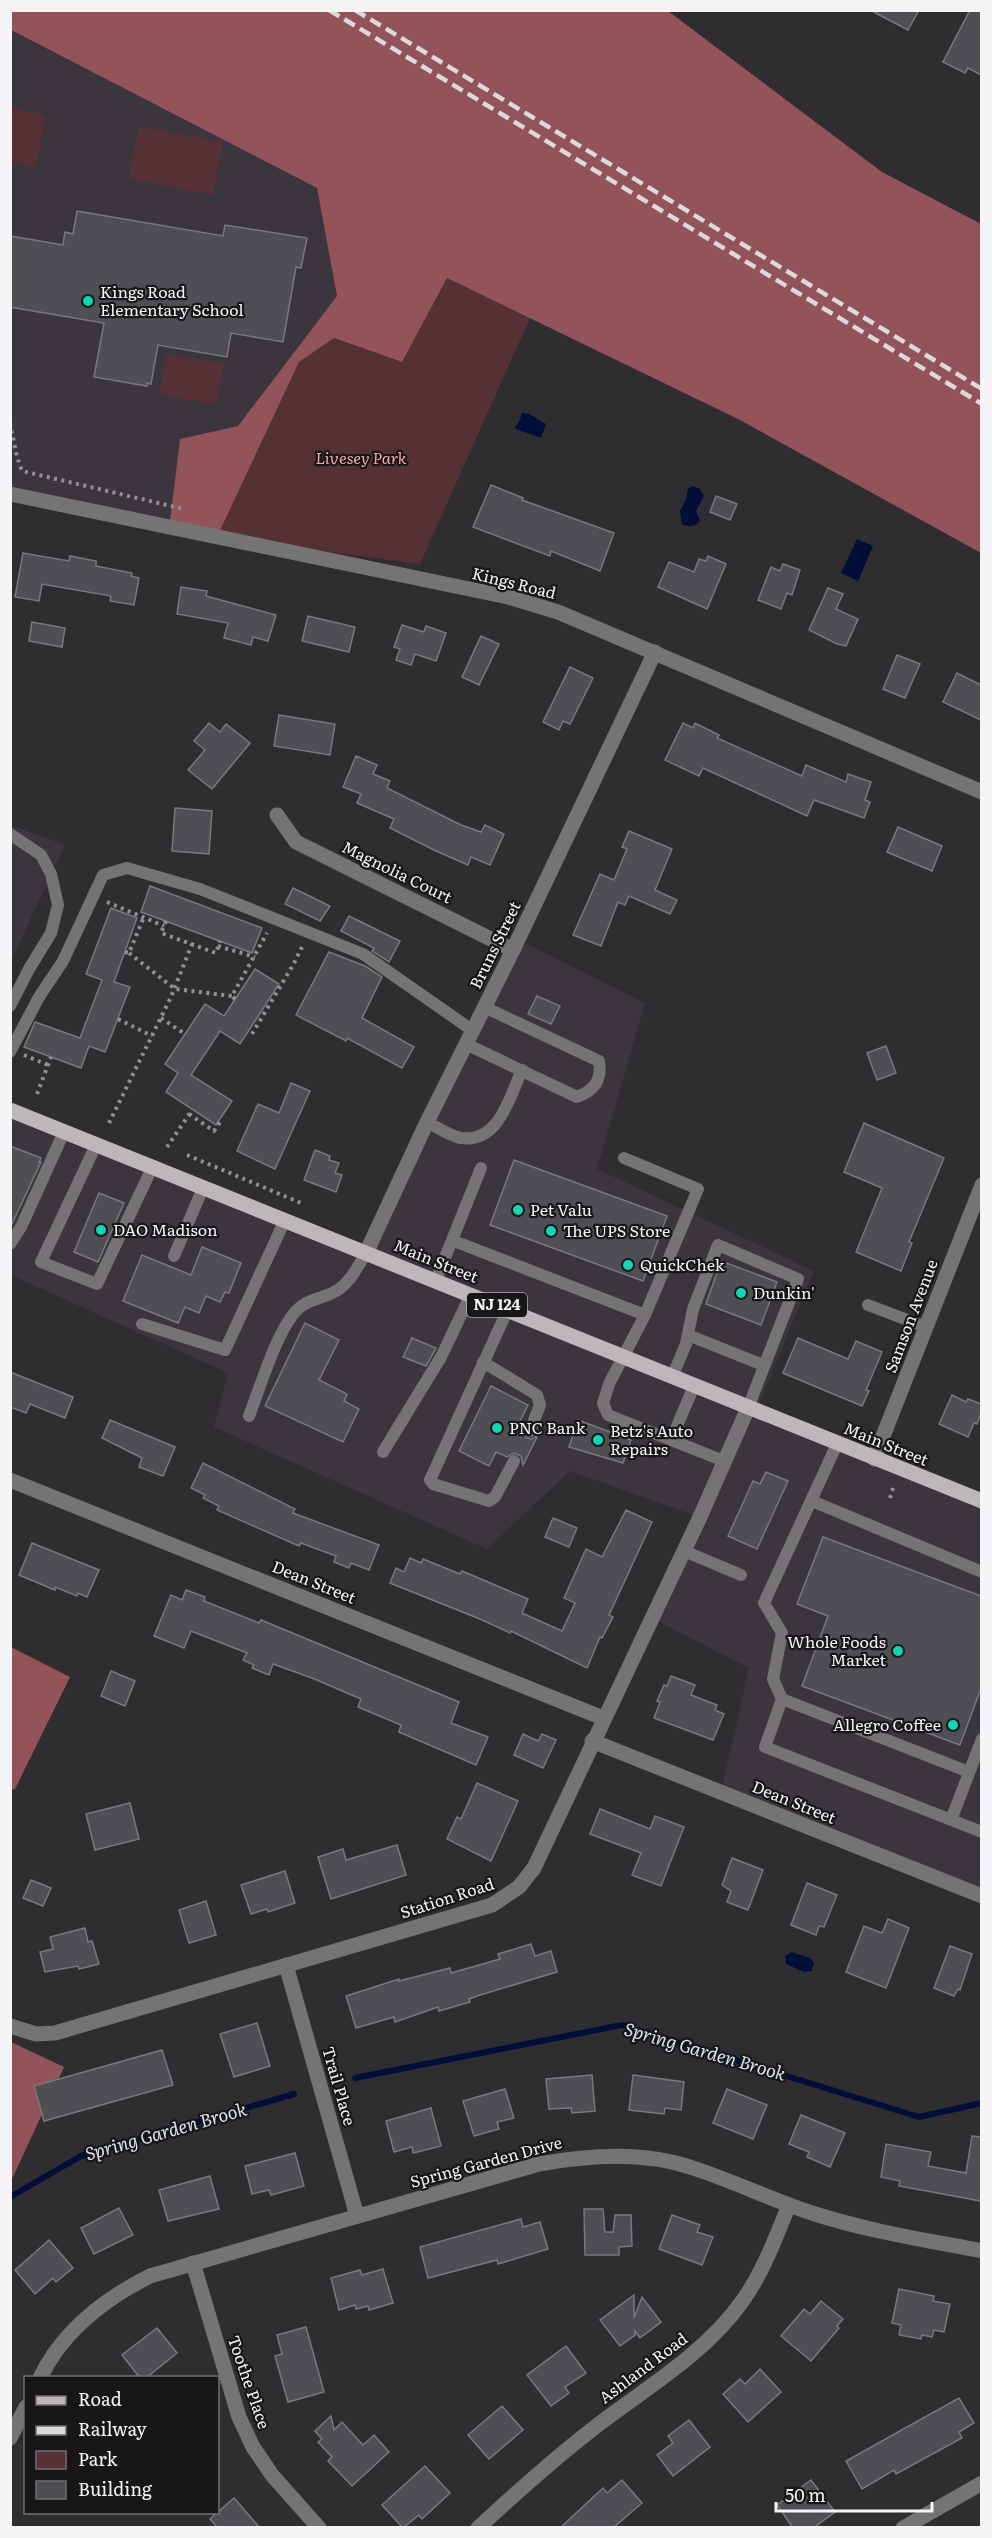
<svg xmlns="http://www.w3.org/2000/svg" width="992" height="2538" font-family="Literata,serif">
	<style>
		.built { fill: #3b353e }
		.green { fill: #553135 }
		.forest { fill: #93535a }
		.water { fill: #000e38 }
		.lines { fill: none; stroke-linecap: round; stroke-linejoin: round }
		.stream { stroke: #000e38; stroke-width: 6 }
		.building { fill: #4e4e53; stroke: #78787d; stroke-width: 1.5 }
		.path { stroke: #939093; stroke-width: 4; stroke-dasharray: 3 4.5; stroke-linecap: butt }
		.service { stroke: #767374; stroke-width: 12 }
		.minor { stroke: #767374; stroke-width: 15 }
		.tertiary { stroke: #767374; stroke-width: 15 }
		.primary { stroke: #bcb7ba; stroke-width: 15 }
		.rail { stroke: #dcd9dc; stroke-width: 4.5; stroke-dasharray: 12 6; stroke-linecap: butt }
		.poi-dot { fill: #13d5b3; stroke: #181618; stroke-width: 2 }
		.labels { text-anchor: middle; stroke-width: 4.5; stroke-linejoin: round; paint-order: stroke }
		.shield { fill: #181618; stroke: #b3b1b3; stroke-width: 1.5 }
		.shield-label { font-size: 15px; font-weight: bold; fill: #f6f4f6 }
		.poi-label { font-size: 16px; fill: #f6f4f6; stroke: #181618; text-anchor: start }
		.park-label { font-size: 16px; font-style: italic; fill: #f6a9b0; stroke: #181618 }
		.street-label { font-size: 16px; fill: #f6f4f6; stroke: #181618 }
		.water-label { font-size: 18px; font-style: italic; fill: #dae4f3; stroke: #181618 }
	</style>
	<rect width="100%" height="100%" fill="#302d31"/>
	<g class="built">
		<polygon points="10,30 317,188 337,296 238,426 180,439 169,529 11,497"/>
		<polygon points="11,825 65,845 11,961"/>
		<polygon points="518,939 645,1003 597,1169 814,1271 756,1411 981,1501 981,1896 721,1792 749,1668 652,1618 699,1517 570,1471 487,1549 214,1427 228,1373 11,1275 10,1110 366,1246"/>
	</g>
	<g class="green">
		<polygon points="10,108 46,115 36,167 11,162"/>
		<polygon points="139,126 223,142 213,195 128,179"/>
		<polygon points="447,278 530,318 420,564 217,537 299,362 333,338 402,362"/>
		<polygon points="166,354 224,364 217,404 159,395"/>
	</g>
	<g class="forest">
		<polygon points="10,11 668,11 882,172 981,224 981,553 740,420 447,278 402,362 334,338 299,362 217,537 169,529 180,439 238,426 337,296 317,188 11,30"/>
		<polygon points="11,1647 70,1677 15,1789 11,1790"/>
		<polygon points="11,2042 64,2067 11,2181"/>
	</g>
	<g class="water">
		<polygon points="522,413 529,414 546,424 541,438 516,429 515,427 519,422"/>
		<path d="M693 486 700 489 704 496 696 511 700 521C696 527 687 527 682 524L680 511 686 500 688 489Z"/>
		<polygon points="857,539 873,546 858,581 841,573"/>
		<polygon points="791,1952 810,1958 814,1963 812,1971 804,1972 786,1964 785,1956"/>
	</g>
	<g class="lines">
		<g class="stream">
			<polyline points="355,2078 622,2025 919,2117 982,2103"/>
			<polyline points="10,2197 81,2156 294,2094"/>
		</g>
	</g>
	<g class="building">
		<polygon points="870,10 919,10 908,30"/>
		<polygon points="970,10 981,10 981,75 968,68 965,73 943,62"/>
		<polygon points="77,211 223,236 225,225 307,238 301,268 296,267 283,342 231,333 227,357 158,345 151,384 147,383 147,386 94,377 104,323 10,307 10,236 63,245 65,232 73,234"/>
		<polygon points="491,485 523,498 522,500 614,533 600,571 551,551 550,556 473,527"/>
		<polygon points="716,496 737,504 730,520 710,512"/>
		<polygon points="23,553 69,561 70,556 96,561 96,566 132,573 131,576 139,578 134,605 110,601 111,596 42,584 39,601 15,597"/>
		<polygon points="708,556 726,564 707,609 658,587 669,562 694,572 699,559 706,561"/>
		<polygon points="783,564 800,570 792,595 787,593 781,609 758,600 771,567 780,571"/>
		<polygon points="181,587 207,591 206,596 276,615 268,641 253,637 251,645 224,638 228,623 177,614"/>
		<polygon points="828,588 843,594 836,609 858,619 846,646 837,644 809,630"/>
		<polygon points="308,616 355,627 349,652 302,641"/>
		<polygon points="32,622 65,628 62,647 29,641"/>
		<polygon points="402,625 424,632 426,626 446,633 436,661 415,654 411,665 396,660 400,649 394,647"/>
		<polygon points="481,636 499,644 479,685 462,677"/>
		<polygon points="897,655 920,664 905,698 883,689"/>
		<polygon points="570,667 593,678 570,724 563,721 559,730 543,722"/>
		<polygon points="957,673 981,685 981,720 943,702"/>
		<polygon points="279,715 335,724 330,755 274,746"/>
		<polygon points="209,723 220,732 226,724 250,743 212,789 188,770 205,750 194,741"/>
		<polygon points="683,723 693,728 695,723 719,735 717,738 802,776 806,765 846,782 848,774 871,782 865,800 870,802 864,818 814,800 807,816 703,768 699,776 665,760"/>
		<polygon points="356,756 377,765 373,774 390,781 387,788 461,825 481,832 485,825 504,834 490,865 471,857 468,865 434,850 390,828 394,819 357,803 361,794 343,787"/>
		<polygon points="175,808 212,811 209,854 172,851"/>
		<polygon points="898,827 942,846 932,871 887,852"/>
		<polygon points="629,831 672,849 655,890 677,900 670,914 629,896 625,905 618,902 601,946 573,935 600,874 614,880 627,849 622,847"/>
		<polygon points="150,886 262,928 252,953 141,912"/>
		<polygon points="293,888 330,906 320,921 285,904"/>
		<polygon points="111,908 137,918 114,982 130,987 105,1052 89,1046 81,1068 24,1047 35,1022 80,1038 102,980 86,974"/>
		<polygon points="349,916 400,941 389,962 372,951 374,948 341,931"/>
		<polygon points="329,952 365,966 382,977 362,1018 414,1047 402,1068 347,1038 346,1041 296,1015"/>
		<polygon points="255,969 279,984 240,1044 220,1031 191,1075 232,1101 216,1125 166,1092 178,1073 165,1064 205,1004 224,1016"/>
		<polygon points="537,996 560,1006 551,1024 528,1014"/>
		<polygon points="886,1046 896,1073 877,1080 867,1053"/>
		<polygon points="291,1083 310,1091 275,1169 237,1151 258,1104 279,1113"/>
		<polygon points="864,1123 944,1158 909,1242 912,1243 901,1271 856,1252 882,1188 844,1172"/>
		<polygon points="10,1146 41,1158 39,1162 41,1162 10,1228"/>
		<polygon points="315,1150 330,1156 329,1160 339,1163 335,1173 342,1175 336,1192 304,1180"/>
		<polygon points="514,1160 667,1216 643,1281 490,1225"/>
		<polygon points="99,1193 124,1203 98,1262 74,1252"/>
		<polygon points="202,1247 241,1263 229,1293 225,1292 220,1302 206,1296 199,1313 185,1307 178,1323 123,1301 142,1255 191,1275"/>
		<polygon points="721,1261 777,1282 761,1325 706,1304"/>
		<polygon points="305,1323 339,1340 319,1380 347,1394 344,1401 359,1409 343,1442 265,1406"/>
		<polygon points="412,1338 436,1348 426,1366 403,1357"/>
		<polygon points="798,1338 848,1359 856,1341 882,1352 866,1390 869,1391 862,1406 783,1373"/>
		<polygon points="10,1372 73,1397 65,1418 30,1404 26,1413 10,1407"/>
		<polygon points="491,1386 528,1405 518,1425 522,1428 522,1433 527,1438 532,1439 538,1435 523,1465 521,1456 514,1453 507,1457 496,1452 489,1466 459,1451"/>
		<polygon points="952,1395 966,1402 968,1399 981,1404 981,1413 977,1424 974,1423 968,1437 939,1424"/>
		<polygon points="110,1420 175,1447 163,1476 139,1467 142,1458 102,1438"/>
		<polygon points="578,1420 631,1440 623,1463 569,1447"/>
		<polygon points="203,1463 295,1509 293,1513 379,1545 369,1570 351,1563 349,1568 334,1562 336,1556 301,1543 299,1546 217,1510 219,1506 203,1498 205,1495 191,1488"/>
		<polygon points="766,1472 788,1481 757,1549 728,1536 753,1481 760,1484"/>
		<polygon points="626,1510 652,1522 609,1615 613,1617 602,1638 600,1637 587,1668 511,1631 510,1633 480,1619 390,1583 396,1568 404,1572 410,1558 421,1563 423,1559 460,1574 462,1571 528,1599 522,1613 562,1631 575,1603 564,1598 586,1549 602,1557"/>
		<polygon points="553,1518 577,1528 569,1547 545,1537"/>
		<polygon points="823,1537 981,1596 981,1688 960,1745 802,1686 828,1616 797,1604"/>
		<polygon points="32,1543 99,1570 87,1597 78,1593 77,1596 55,1587 55,1590 19,1575"/>
		<polygon points="186,1590 205,1597 204,1601 259,1623 261,1620 459,1702 451,1723 488,1737 476,1765 399,1732 401,1725 358,1707 361,1699 312,1678 273,1664 269,1675 252,1668 254,1665 243,1660 247,1653 191,1631 184,1648 154,1636 171,1595 182,1600"/>
		<polygon points="111,1671 135,1681 125,1706 101,1696"/>
		<polygon points="671,1676 695,1685 691,1695 717,1705 715,1710 724,1714 713,1740 654,1718 660,1702 657,1701 664,1685 667,1686"/>
		<polygon points="523,1734 538,1741 542,1734 556,1740 543,1768 514,1755"/>
		<polygon points="477,1783 518,1801 491,1861 447,1839 457,1817 461,1819"/>
		<polygon points="130,1803 139,1839 95,1850 86,1814"/>
		<polygon points="600,1809 650,1829 655,1816 684,1827 661,1886 632,1875 641,1853 590,1834"/>
		<polygon points="397,1845 406,1875 331,1899 318,1857 343,1849 346,1860"/>
		<polygon points="732,1858 763,1870 748,1910 727,1902 731,1891 722,1885"/>
		<polygon points="285,1871 295,1903 268,1912 267,1909 251,1914 241,1885"/>
		<polygon points="31,1880 51,1888 43,1906 23,1898"/>
		<polygon points="807,1883 837,1895 824,1927 819,1926 816,1935 791,1925"/>
		<polygon points="206,1901 216,1935 189,1943 179,1910"/>
		<polygon points="888,1919 909,1928 886,1988 846,1972 864,1926 882,1933"/>
		<polygon points="85,1928 88,1942 92,1941 99,1964 79,1969 78,1966 45,1972 40,1952 53,1949 50,1937"/>
		<polygon points="531,1944 535,1956 551,1951 557,1972 480,1995 469,1999 470,2002 439,2011 438,2007 395,2022 394,2017 356,2028 346,1996 399,1979 399,1981 450,1968 451,1973 500,1959 498,1954"/>
		<polygon points="950,1946 972,1954 960,1990 958,1989 954,1996 934,1988"/>
		<polygon points="257,2023 270,2066 234,2077 220,2034"/>
		<polygon points="162,2050 173,2085 44,2121 34,2086"/>
		<polygon points="592,2075 595,2111 572,2113 571,2108 549,2109 546,2079"/>
		<polygon points="633,2075 684,2082 681,2110 665,2108 664,2114 629,2110"/>
		<polygon points="505,2089 514,2118 497,2122 499,2129 474,2136 463,2101"/>
		<polygon points="727,2089 767,2105 753,2139 713,2123"/>
		<polygon points="431,2108 441,2146 413,2153 412,2147 394,2152 386,2121"/>
		<polygon points="801,2115 845,2133 830,2167 807,2157 809,2152 789,2144"/>
		<polygon points="972,2136 981,2137 981,2201 899,2186 900,2181 881,2177 886,2144 931,2152 928,2166 966,2173"/>
		<polygon points="295,2153 304,2186 271,2195 269,2190 252,2194 245,2166"/>
		<polygon points="210,2176 219,2209 168,2221 159,2190"/>
		<polygon points="119,2208 133,2235 94,2254 81,2228"/>
		<polygon points="584,2209 603,2209 605,2232 613,2232 615,2215 631,2215 632,2246 619,2247 619,2255 585,2255"/>
		<polygon points="672,2215 700,2225 697,2232 713,2237 702,2265 659,2249"/>
		<polygon points="521,2219 523,2227 540,2222 548,2249 498,2264 497,2260 428,2278 420,2247"/>
		<polygon points="49,2240 73,2268 56,2282 53,2278 35,2294 15,2270"/>
		<polygon points="383,2269 393,2303 369,2310 368,2306 356,2309 355,2305 339,2310 331,2278 360,2270 362,2275"/>
		<polygon points="899,2289 934,2296 933,2301 950,2304 944,2332 934,2330 932,2337 922,2335 921,2339 899,2335 901,2325 892,2323"/>
		<polygon points="634,2295 634,2318 642,2297 661,2322 640,2338 635,2331 635,2335 620,2346 600,2320"/>
		<polygon points="821,2301 843,2319 837,2326 839,2328 811,2361 781,2336 804,2309 810,2314"/>
		<polygon points="306,2327 324,2392 288,2402 275,2356 282,2354 277,2335"/>
		<polygon points="157,2328 177,2353 146,2378 140,2378 122,2355"/>
		<polygon points="566,2346 586,2373 565,2387 569,2393 551,2406 527,2375"/>
		<polygon points="760,2369 781,2392 748,2422 723,2394 740,2379 745,2384"/>
		<polygon points="959,2398 974,2423 959,2432 962,2438 896,2474 894,2470 862,2489 846,2461"/>
		<polygon points="502,2406 523,2430 489,2459 468,2435"/>
		<polygon points="331,2416 334,2430 342,2422 363,2445 374,2435 389,2452 352,2486 328,2461 332,2457 318,2442 322,2439 315,2431"/>
		<polygon points="689,2420 710,2447 673,2476 657,2455 673,2443 668,2436"/>
		<polygon points="425,2466 450,2493 422,2519 419,2515 403,2528 382,2505"/>
		<polygon points="622,2480 642,2503 613,2528 560,2528 603,2488 607,2493"/>
		<polygon points="811,2480 835,2512 813,2528 793,2528 777,2505"/>
		<polygon points="234,2498 260,2528 218,2528 210,2519"/>
	</g>
	<g class="lines">
		<g class="path">
			<polyline points="10,423 17,457 22,471 184,509"/>
			<polyline points="107,902 164,926"/>
			<polyline points="166,921 161,933 216,953 220,941"/>
			<polyline points="218,946 255,957"/>
			<polyline points="125,952 129,953 143,919"/>
			<polyline points="129,953 175,989 232,996"/>
			<polyline points="235,999 232,996 267,933"/>
			<polyline points="161,1018 185,1034"/>
			<polyline points="118,1019 152,1036"/>
			<polyline points="252,1034 293,965 302,947"/>
			<polyline points="24,1055 48,1065"/>
			<polyline points="37,1094 51,1057"/>
			<polyline points="189,1114 214,1131 220,1122"/>
			<polyline points="109,1123 171,997 192,944"/>
			<polyline points="167,1147 192,1110"/>
			<polyline points="187,1155 301,1203"/>
			<polyline points="890,1498 893,1488"/>
		</g>
		<g class="service">
			<polyline points="10,834 41,855 51,874 58,905 51,933 29,969 10,1006"/>
			<path d="M466 1044 577 1097C595 1090 602 1080 599 1061L484 1007"/>
			<polyline points="10,1052 39,997 63,961 103,875 127,868 200,889 363,954 472,1030"/>
			<path d="M427 1122C437 1127 450 1136 461 1138 499 1143 509 1098 522 1070"/>
			<polyline points="96,1145 41,1262 97,1284 153,1166"/>
			<polyline points="624,1158 698,1189 645,1315 609,1384 603,1403 608,1415 724,1461"/>
			<polyline points="454,1241 645,1315"/>
			<polyline points="10,1244 21,1227 64,1132"/>
			<polyline points="174,1256 203,1188"/>
			<polyline points="436,1280 481,1168"/>
			<polyline points="868,1305 926,1327"/>
			<polyline points="508,1309 430,1480 433,1484 489,1501 495,1497 514,1461"/>
			<polyline points="142,1324 225,1350 285,1220"/>
			<polyline points="688,1335 763,1365"/>
			<polyline points="483,1362 537,1395 540,1405 530,1431"/>
			<polyline points="672,1377 686,1344 693,1309 718,1245 798,1279 748,1408"/>
			<path d="M249 1416C260 1388 277 1330 297 1310 307 1299 322 1299 334 1292 349 1285 358 1266 366 1253"/>
			<polyline points="671,1440 694,1386"/>
			<polyline points="837,1444 764,1603 782,1633 773,1679 782,1699 765,1747 982,1832"/>
			<polyline points="383,1452 441,1357 471,1294"/>
			<polyline points="812,1501 982,1572"/>
			<polyline points="684,1551 741,1575"/>
			<polyline points="782,1699 969,1772"/>
			<polyline points="951,1820 982,1739"/>
		</g>
		<g class="minor">
			<polyline points="10,494 508,597 558,612 982,792"/>
			<polyline points="277,815 296,842 513,950"/>
			<polyline points="366,1253 427,1122 513,950 655,652"/>
			<polyline points="874,1459 982,1185"/>
			<polyline points="10,1480 603,1718"/>
			<polyline points="592,1741 982,1896"/>
			<polyline points="286,1965 357,2216"/>
			<polyline points="10,2026 36,2034 55,2033 492,1905 519,1887 534,1868 700,1517 748,1408"/>
			<polyline points="193,2263 239,2417 253,2447 272,2475 319,2528"/>
			<path d="M40 2378C63 2330 104 2299 150 2276L539 2164C590 2155 643 2151 693 2168 733 2181 772 2200 812 2213 867 2231 925 2240 982 2251"/>
			<polyline points="10,2438 26,2407"/>
			<path d="M478 2528C517 2492 557 2456 599 2424 649 2386 704 2354 741 2303 763 2273 775 2239 789 2205"/>
		</g>
		<polyline class="tertiary" points="903,2528 982,2483"/>
		<polyline class="primary" points="10,1110 982,1501"/>
		<g class="rail">
			<polyline points="329,10 982,404"/>
			<polyline points="355,10 982,389"/>
		</g>
	</g>
	<g class="poi-dot">
		<circle cx="88" cy="301" r="6"/>
		<circle cx="518" cy="1210" r="6"/>
		<circle cx="101" cy="1230" r="6"/>
		<circle cx="551" cy="1231" r="6"/>
		<circle cx="628" cy="1265" r="6"/>
		<circle cx="741" cy="1293" r="6"/>
		<circle cx="497" cy="1428" r="6"/>
		<circle cx="598" cy="1440" r="6"/>
		<circle cx="898" cy="1651" r="6"/>
		<circle cx="953" cy="1725" r="6"/>
	</g>
	<g class="labels">
		<rect class="shield" x="467" y="1293" width="60" height="24" rx="4.5"/>
		<g class="shield-label">
			<text x="497" y="1310">NJ 124</text>
		</g>
		<g class="poi-label">
			<text x="100" y="298">Kings Road<tspan x="100" dy="18">Elementary School</tspan></text>
			<text x="530" y="1216">Pet Valu</text>
			<text x="113" y="1236">DAO Madison</text>
			<text x="563" y="1237">The UPS Store</text>
			<text x="640" y="1271">QuickChek</text>
			<text x="753" y="1299">Dunkin'</text>
			<text x="509" y="1434">PNC Bank</text>
			<text x="610" y="1437">Betz's Auto<tspan x="610" dy="18">Repairs</tspan></text>
			<text x="886" y="1648" text-anchor="end">Whole Foods<tspan x="886" dy="18">Market</tspan></text>
			<text x="941" y="1731" text-anchor="end">Allegro Coffee</text>
		</g>
		<g class="park-label">
			<text x="361" y="464">Livesey Park</text>
		</g>
		<g class="street-label">
			<text transform="translate(514 583) rotate(14)" y="6">Kings Road</text>
			<text transform="translate(397 872) rotate(26)" y="6">Magnolia Court</text>
			<text transform="translate(495 945) rotate(-64)" y="6">Bruns Street</text>
			<text transform="translate(436 1261) rotate(22)" y="6">Main Street</text>
			<text transform="translate(911 1316) rotate(-69)" y="6">Samson Avenue</text>
			<text transform="translate(886 1444) rotate(22)" y="6">Main Street</text>
			<text transform="translate(314 1582) rotate(22)" y="6">Dean Street</text>
			<text transform="translate(794 1802) rotate(22)" y="6">Dean Street</text>
			<text transform="translate(447 1898) rotate(-18)" y="6">Station Road</text>
			<text transform="translate(339 2086) rotate(74)" y="6">Trail Place</text>
			<text transform="translate(486 2162) rotate(-15)" y="6">Spring Garden Drive</text>
			<text transform="translate(643 2368) rotate(-37)" y="6">Ashland Road</text>
			<text transform="translate(249 2382) rotate(71)" y="6">Toothe Place</text>
		</g>
		<g class="water-label">
			<text transform="translate(705 2052) rotate(16)" y="6">Spring Garden Brook</text>
			<text transform="translate(166 2132) rotate(-16)" y="6">Spring Garden Brook</text>
		</g>
	</g>
	<rect width="992" height="2538" fill="none" stroke="#f6f4f6" stroke-width="24"/>
	<rect x="24" y="2376" width="195" height="138" fill="#181618" stroke="#716f71" stroke-width="1.5"/>
	<rect x="36" y="2396" width="30" height="9" fill="#bcb7ba" stroke="#716f71" stroke-width="1.5"/>
	<text x="78" y="2406" font-size="18" fill="#f6f4f6">Road</text>
	<rect x="36" y="2426" width="30" height="9" fill="#dcd9dc" stroke="#716f71" stroke-width="1.5"/>
	<text x="78" y="2436" font-size="18" fill="#f6f4f6">Railway</text>
	<rect x="36" y="2451" width="30" height="18" fill="#553135" stroke="#716f71" stroke-width="1.5"/>
	<text x="78" y="2466" font-size="18" fill="#f6f4f6">Park</text>
	<rect x="36" y="2481" width="30" height="18" fill="#4e4e53" stroke="#716f71" stroke-width="1.5"/>
	<text x="78" y="2496" font-size="18" fill="#f6f4f6">Building</text>
	<path d="M776 2502v9h156v-9" fill="none" stroke="#f6f4f6" stroke-width="3"/>
	<text x="785" y="2502" font-size="18" fill="#f6f4f6" stroke="#181618" stroke-width="4.5" paint-order="stroke">50 m</text>
</svg>
